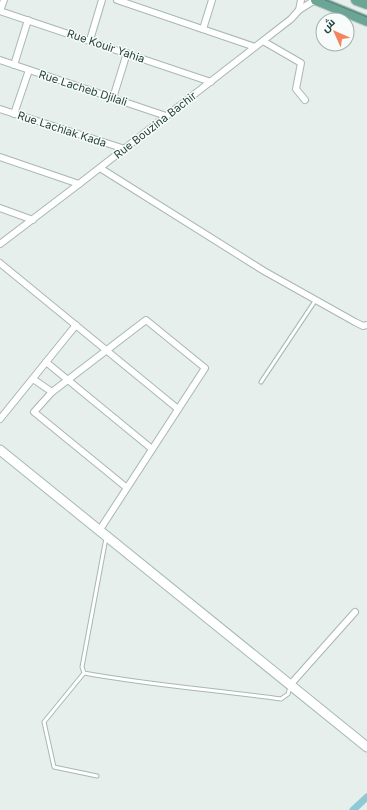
<svg xmlns="http://www.w3.org/2000/svg" width="367" height="810" font-family="Inter,Cairo,sans-serif">
	<style>
		.lines { fill: none; stroke-linecap: round; stroke-linejoin: round }
		.canal { stroke: #8ec9d4; stroke-width: 7 }
		.service-casing { stroke: #a8b8b2; stroke-width: 5 }
		.minor-casing { stroke: #a8b8b2; stroke-width: 8 }
		.secondary-casing { stroke: #a4bbb3; stroke-width: 11 }
		.primary-casing { stroke: #c2cac8; stroke-width: 12 }
		.service { stroke: #fff; stroke-width: 3 }
		.minor { stroke: #fff; stroke-width: 6 }
		.secondary { stroke: #fff; stroke-width: 9 }
		.primary { stroke: #6aa596; stroke-width: 10 }
		.tram { stroke: #5f7d75; stroke-width: 1 }
		.labels { text-anchor: middle; stroke-width: 3; stroke-linejoin: round; paint-order: stroke }
		.street-label { font-size: 11px; fill: #24423a; stroke: #f7fbf9 }
	</style>
	<rect width="100%" height="100%" fill="#e6efeb"/>
	<g class="lines">
		<polyline class="canal" points="353,810 367,797"/>
		<defs>
			<g id="service">
				<polyline points="261,382 315,301"/>
				<path d="M106 538 82 667 84 673C149 685 215 690 281 699L288 694 290 687"/>
				<polyline points="84,673 44,722 54,767 97,776"/>
			</g>
			<g id="minor">
				<polyline points="117,0 255,47"/>
				<polyline points="299,10 315,0"/>
				<polyline points="0,11 211,82"/>
				<polyline points="0,11 4,0"/>
				<polyline points="203,29 212,0"/>
				<polyline points="90,40 102,0"/>
				<polyline points="263,41 301,63 296,89 305,100"/>
				<polyline points="0,60 166,116"/>
				<polyline points="14,65 28,20"/>
				<polyline points="113,98 127,53"/>
				<polyline points="0,109 125,149"/>
				<polyline points="14,114 29,70"/>
				<polyline points="0,157 79,184"/>
				<polyline points="100,168 264,271 355,322 363,326 367,325"/>
				<polyline points="0,208 33,220"/>
				<polyline points="0,244 79,184 291,19 299,10 301,0"/>
				<polyline points="0,263 178,409"/>
				<polyline points="46,362 152,449"/>
				<polyline points="33,379 52,392"/>
				<polyline points="0,419 76,325"/>
				<path d="M99 531C135 476 170 422 205 368L146 320 52 392 34 412 127 488"/>
				<polyline points="290,685 355,612"/>
			</g>
			<polyline id="secondary" points="0,450 367,747"/>
			<g id="primary">
				<polyline points="316,0 367,21"/>
				<polyline points="356,0 367,4"/>
			</g>
		</defs>
		<use href="#service" class="service-casing"/>
		<use href="#minor" class="minor-casing"/>
		<use href="#secondary" class="secondary-casing"/>
		<use href="#primary" class="primary-casing"/>
		<use href="#service" class="service"/>
		<use href="#minor" class="minor"/>
		<use href="#secondary" class="secondary"/>
		<use href="#primary" class="primary"/>
		<polyline class="tram" points="325,0 367,17"/>
	</g>
	<g class="labels">
		<g class="street-label">
			<text transform="translate(106 46) rotate(19)" y="4">Rue Kouir Yahia</text>
			<text transform="translate(83 88) rotate(18)" y="4">Rue Lacheb Djilali</text>
			<text transform="translate(155 125) rotate(-38)" y="4">Rue Bouzina Bachir</text>
			<text transform="translate(62 129) rotate(18)" y="4">Rue Lachlak Kada</text>
		</g>
	</g>
	<g transform="translate(335 32) rotate(315)"><circle r="19" fill="#f7fbf9" stroke="#a3b1ad"/>
	<path d="M0-3L7 15L0 10L-7 15Z" fill="#f4845f"/>
	<text y="-6" font-size="11" font-weight="bold" text-anchor="middle" fill="#24423a">ش</text>
	</g>
</svg>
